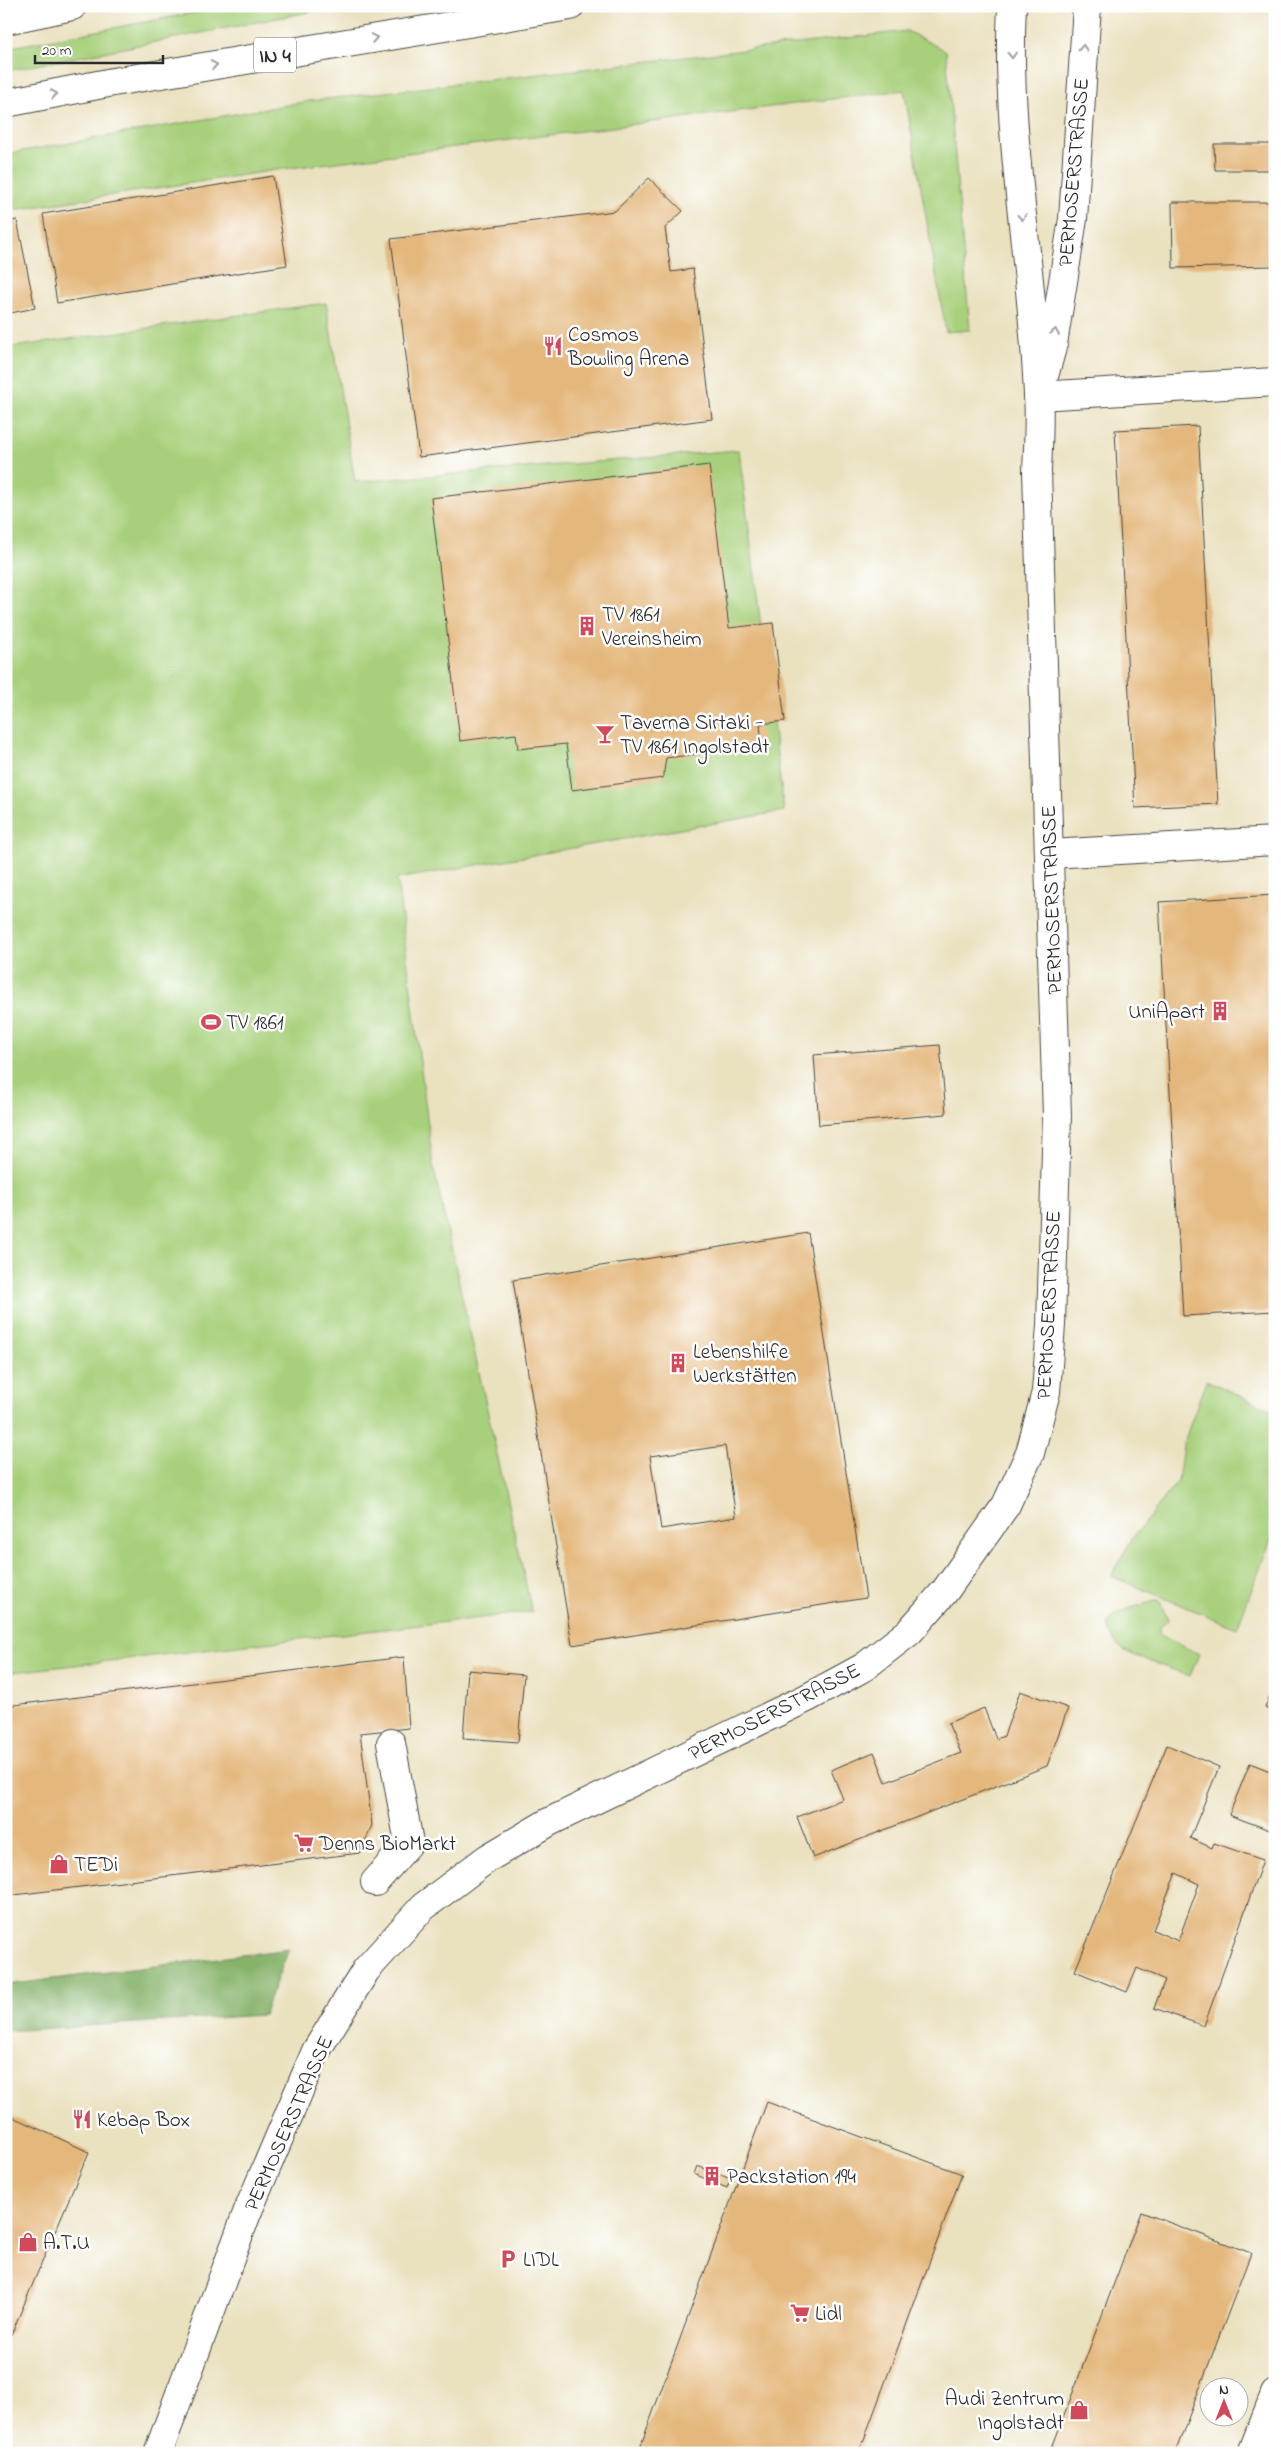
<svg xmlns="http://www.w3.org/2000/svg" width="1281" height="2459" font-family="'Indie Flower',sans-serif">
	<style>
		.green { fill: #a8d07b; stroke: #6a7e53 }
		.forest { fill: #86b26b; stroke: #586e4b }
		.building { fill: #e4b77c; fill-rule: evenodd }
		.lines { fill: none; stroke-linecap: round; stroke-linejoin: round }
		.minor-casing { stroke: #484641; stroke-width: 30 }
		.major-casing { stroke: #484641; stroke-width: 30 }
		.minor { stroke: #fff; stroke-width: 28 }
		.major { stroke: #fff; stroke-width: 28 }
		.oneway { stroke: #a0a0a0 }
		.labels { text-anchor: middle; stroke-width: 5; stroke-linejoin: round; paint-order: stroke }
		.shield { fill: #fff; stroke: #6b6b6b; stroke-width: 1 }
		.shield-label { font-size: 20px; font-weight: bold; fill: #2b2b2b }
		.street-label { font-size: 21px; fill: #2b2b2b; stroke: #fff }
		.poi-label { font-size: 21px; fill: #2b2b2b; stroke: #fff; text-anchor: start }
	</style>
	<rect width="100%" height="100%" fill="#fff"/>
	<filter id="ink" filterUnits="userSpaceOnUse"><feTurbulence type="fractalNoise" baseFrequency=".02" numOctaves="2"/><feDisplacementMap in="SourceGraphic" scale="10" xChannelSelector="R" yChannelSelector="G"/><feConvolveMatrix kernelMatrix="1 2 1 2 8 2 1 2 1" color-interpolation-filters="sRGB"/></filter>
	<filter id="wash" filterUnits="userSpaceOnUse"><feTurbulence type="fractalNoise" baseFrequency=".0096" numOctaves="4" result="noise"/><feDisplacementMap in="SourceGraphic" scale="20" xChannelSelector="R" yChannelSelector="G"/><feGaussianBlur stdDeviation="1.12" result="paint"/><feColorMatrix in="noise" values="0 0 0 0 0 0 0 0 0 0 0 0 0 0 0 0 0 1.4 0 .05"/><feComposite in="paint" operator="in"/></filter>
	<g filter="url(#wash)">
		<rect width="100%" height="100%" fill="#eae1bf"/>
		<g class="green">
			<polygon points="230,6 340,6 6,71 6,48"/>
			<polygon points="907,31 946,51 970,330 946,332 904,90 290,168 6,211 6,154 309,101"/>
			<polygon points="326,303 355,482 739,450 784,811 397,879 433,1165 532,1612 6,1673 6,348"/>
			<polygon points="1206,1380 1275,1412 1275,1529 1237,1628 1111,1576 1131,1540 1178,1481 1183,1445"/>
			<path d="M1159 1600 1168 1620 1159 1629 1160 1635 1199 1654 1190 1676C1175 1670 1133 1657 1122 1649 1114 1643 1104 1627 1112 1618 1118 1610 1149 1603 1159 1600Z"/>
		</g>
		<polygon class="forest" points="289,1949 263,2015 6,2031 6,1985"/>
		<g id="blocks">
			<g class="building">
				<polygon points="1214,144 1275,144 1275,170 1215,170"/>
				<polygon points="273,176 287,265 57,303 43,214"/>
				<polygon points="649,178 683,211 665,228 671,272 693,269 712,419 419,457 391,239 615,211"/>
				<polygon points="1172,202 1275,202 1275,266 1173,268"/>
				<polygon points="17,220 35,308 6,314 6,222"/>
				<polygon points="1198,426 1218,804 1135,808 1115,430"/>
				<polygon points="709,465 729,628 773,623 785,721 760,724 762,746 666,758 663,778 572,790 566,744 518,749 516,734 460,741 431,498"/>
				<polygon points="1275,895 1275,1311 1183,1316 1159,902"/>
				<polygon points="940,1045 946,1114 819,1125 814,1055"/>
				<path d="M808 1233 866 1598 572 1645 513 1280ZM725 1446 736 1517 661 1529 650 1456Z"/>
				<polygon points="404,1657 409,1728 360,1733 372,1825 360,1853 6,1896 6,1706"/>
				<polygon points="468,1670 524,1675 518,1742 463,1738"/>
				<polygon points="1275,1682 1275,1712 1265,1708"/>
				<polygon points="1020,1691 1068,1708 1047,1766 813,1858 797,1817 843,1799 831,1770 874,1752 886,1782 961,1753 948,1723 984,1708 996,1739 1004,1736"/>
				<path d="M1167 1745 1219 1767 1190 1838 1212 1848 1214 1843 1263 1860 1204 2026 1154 2008 1165 1980 1137 1968 1127 1992 1075 1971ZM1176 1873 1199 1884 1178 1941 1153 1930Z"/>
				<polygon points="1250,1763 1275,1773 1275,1832 1229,1815"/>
				<polygon points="767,2102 962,2174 859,2453 638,2453"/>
				<polygon points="6,2114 89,2152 11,2335 6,2333"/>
				<polygon points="697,2166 731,2178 727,2188 694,2174"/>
				<polygon points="1141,2212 1251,2253 1175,2453 1050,2453"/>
			</g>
		</g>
	</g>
	<g filter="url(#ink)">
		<use href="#blocks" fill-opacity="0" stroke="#484641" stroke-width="1"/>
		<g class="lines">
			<defs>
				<g id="minor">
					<polyline points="1043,380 1053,344 1073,219 1087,6"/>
					<polyline points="1038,396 1275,382"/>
					<polyline points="1050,854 1275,841"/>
					<polyline points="375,1882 409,1843 391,1743"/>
					<path d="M158 2453 247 2213 316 2051 366 1970 423 1907 488 1858 549 1822 807 1698 864 1667 909 1632 945 1591 1006 1505 1030 1453 1046 1392 1051 1325 1057 1116 1037 471C1038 446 1040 420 1038 395 1033 266 1005 136 1012 6"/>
					<polyline points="1252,2453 1275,2394"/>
				</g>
				<g id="major">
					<polyline points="6,20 72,6"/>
					<polyline points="6,103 113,82 570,6"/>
				</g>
			</defs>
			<use href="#minor" class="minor-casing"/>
			<use href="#major" class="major-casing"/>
			<use href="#minor" class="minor"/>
			<use href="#major" class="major"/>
		</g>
		<defs><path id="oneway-chevron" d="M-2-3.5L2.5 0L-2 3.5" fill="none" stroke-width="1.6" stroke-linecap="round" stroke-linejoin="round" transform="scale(1.25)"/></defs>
		<g class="oneway">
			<use href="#oneway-chevron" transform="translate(374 38) rotate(-10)"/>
			<use href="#oneway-chevron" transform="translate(1083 48) rotate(-87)"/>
			<use href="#oneway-chevron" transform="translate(1012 55) rotate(87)"/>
			<use href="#oneway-chevron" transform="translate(214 65) rotate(-10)"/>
			<use href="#oneway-chevron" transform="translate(54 94) rotate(-11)"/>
			<use href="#oneway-chevron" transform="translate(1022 217) rotate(85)"/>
			<use href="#oneway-chevron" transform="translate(1055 332) rotate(-81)"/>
		</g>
	</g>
	<defs>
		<symbol id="restaurant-bare" viewBox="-9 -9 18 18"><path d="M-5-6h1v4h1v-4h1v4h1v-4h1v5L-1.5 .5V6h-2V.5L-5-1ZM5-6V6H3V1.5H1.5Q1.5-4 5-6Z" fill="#d1495b" stroke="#fff" stroke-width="2.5" paint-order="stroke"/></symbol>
		<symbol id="building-bare" viewBox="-9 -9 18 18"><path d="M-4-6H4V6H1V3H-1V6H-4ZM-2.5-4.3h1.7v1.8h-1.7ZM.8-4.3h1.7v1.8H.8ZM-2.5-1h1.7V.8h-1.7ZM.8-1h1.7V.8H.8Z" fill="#d1495b" stroke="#fff" stroke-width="2.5" paint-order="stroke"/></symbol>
		<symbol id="bar-bare" viewBox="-9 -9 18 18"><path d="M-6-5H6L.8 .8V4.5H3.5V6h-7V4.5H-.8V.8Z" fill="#d1495b" stroke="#fff" stroke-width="2.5" paint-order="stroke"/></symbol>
		<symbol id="stadium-bare" viewBox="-9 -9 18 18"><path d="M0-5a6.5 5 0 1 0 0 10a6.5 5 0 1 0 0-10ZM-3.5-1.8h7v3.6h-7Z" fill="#d1495b" stroke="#fff" stroke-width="2.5" paint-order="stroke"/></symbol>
		<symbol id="supermarket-bare" viewBox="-9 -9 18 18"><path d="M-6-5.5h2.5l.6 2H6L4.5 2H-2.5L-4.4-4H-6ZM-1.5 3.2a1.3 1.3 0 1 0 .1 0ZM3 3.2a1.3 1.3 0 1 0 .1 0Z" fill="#d1495b" stroke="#fff" stroke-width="2.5" paint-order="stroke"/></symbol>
		<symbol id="shop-bare" viewBox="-9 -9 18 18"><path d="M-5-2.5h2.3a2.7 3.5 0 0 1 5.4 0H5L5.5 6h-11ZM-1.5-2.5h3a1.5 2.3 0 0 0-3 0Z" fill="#d1495b" stroke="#fff" stroke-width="2.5" paint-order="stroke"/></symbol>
		<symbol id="parking-bare" viewBox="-9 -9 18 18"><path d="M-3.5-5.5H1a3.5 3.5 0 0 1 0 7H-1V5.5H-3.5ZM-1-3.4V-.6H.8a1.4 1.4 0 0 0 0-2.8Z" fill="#d1495b" stroke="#fff" stroke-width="2.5" paint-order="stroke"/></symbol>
	</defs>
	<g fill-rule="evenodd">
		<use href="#restaurant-bare" x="539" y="332" width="28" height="28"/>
		<use href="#building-bare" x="573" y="612" width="28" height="28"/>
		<use href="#bar-bare" x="591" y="720" width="28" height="28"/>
		<use href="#building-bare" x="1206" y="997" width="28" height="28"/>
		<use href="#stadium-bare" x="197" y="1008" width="28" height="28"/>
		<use href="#building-bare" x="664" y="1349" width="28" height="28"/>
		<use href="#supermarket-bare" x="290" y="1829" width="28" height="28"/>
		<use href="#shop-bare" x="45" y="1850" width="28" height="28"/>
		<use href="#restaurant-bare" x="68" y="2105" width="28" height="28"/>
		<use href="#building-bare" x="698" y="2162" width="28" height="28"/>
		<use href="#shop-bare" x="14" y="2228" width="28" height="28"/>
		<use href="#parking-bare" x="494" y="2245" width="28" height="28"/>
		<use href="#supermarket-bare" x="786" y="2299" width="28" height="28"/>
		<use href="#shop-bare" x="1065" y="2396" width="28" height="28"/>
	</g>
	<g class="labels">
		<rect class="shield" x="254" y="37.5" width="42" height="35" rx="4"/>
		<g class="shield-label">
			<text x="275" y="62">IN 4</text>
		</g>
		<g class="street-label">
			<text transform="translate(1073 172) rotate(-85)" y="7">PERMOSERSTRASSE</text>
			<text transform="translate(1051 900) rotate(-92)" y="7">PERMOSERSTRASSE</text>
			<text transform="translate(1048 1305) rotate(-87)" y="7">PERMOSERSTRASSE</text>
			<text transform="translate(774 1711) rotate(-27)" y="7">PERMOSERSTRASSE</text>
			<text transform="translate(288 2123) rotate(-66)" y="7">PERMOSERSTRASSE</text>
		</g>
		<g class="poi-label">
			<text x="568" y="341">Cosmos<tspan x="568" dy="24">Bowling Arena</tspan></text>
			<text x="602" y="621">TV 1861<tspan x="602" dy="24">Vereinsheim</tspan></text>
			<text x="620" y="729">Taverna Sirtaki -<tspan x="620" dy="24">TV 1861 Ingolstadt</tspan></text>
			<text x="1205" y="1018" text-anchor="end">UniApart</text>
			<text x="226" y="1029">TV 1861</text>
			<text x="693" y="1358">Lebenshilfe<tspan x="693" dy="24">Werkstätten</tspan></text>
			<text x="319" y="1850">Denns BioMarkt</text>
			<text x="74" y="1871">TEDi</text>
			<text x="97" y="2126">Kebap Box</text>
			<text x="727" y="2183">Packstation 194</text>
			<text x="43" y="2249">A.T.U</text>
			<text x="523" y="2266">LIDL</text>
			<text x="815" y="2320">Lidl</text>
			<text x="1064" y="2405" text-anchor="end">Audi Zentrum<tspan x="1064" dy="24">Ingolstadt</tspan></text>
		</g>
	</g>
	<rect width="1281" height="2459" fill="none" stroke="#fff" stroke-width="25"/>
	<g transform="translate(1224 2402)"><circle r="24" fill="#ffffff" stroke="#aaaaaa"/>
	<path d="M0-4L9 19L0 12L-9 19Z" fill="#d1495b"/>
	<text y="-8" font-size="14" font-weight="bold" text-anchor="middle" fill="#2b2b2b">N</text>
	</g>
	<path d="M35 55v8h128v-8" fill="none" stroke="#2b2b2b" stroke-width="2.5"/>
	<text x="42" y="55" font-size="15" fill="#2b2b2b" stroke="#ffffff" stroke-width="4" paint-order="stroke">20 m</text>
</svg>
